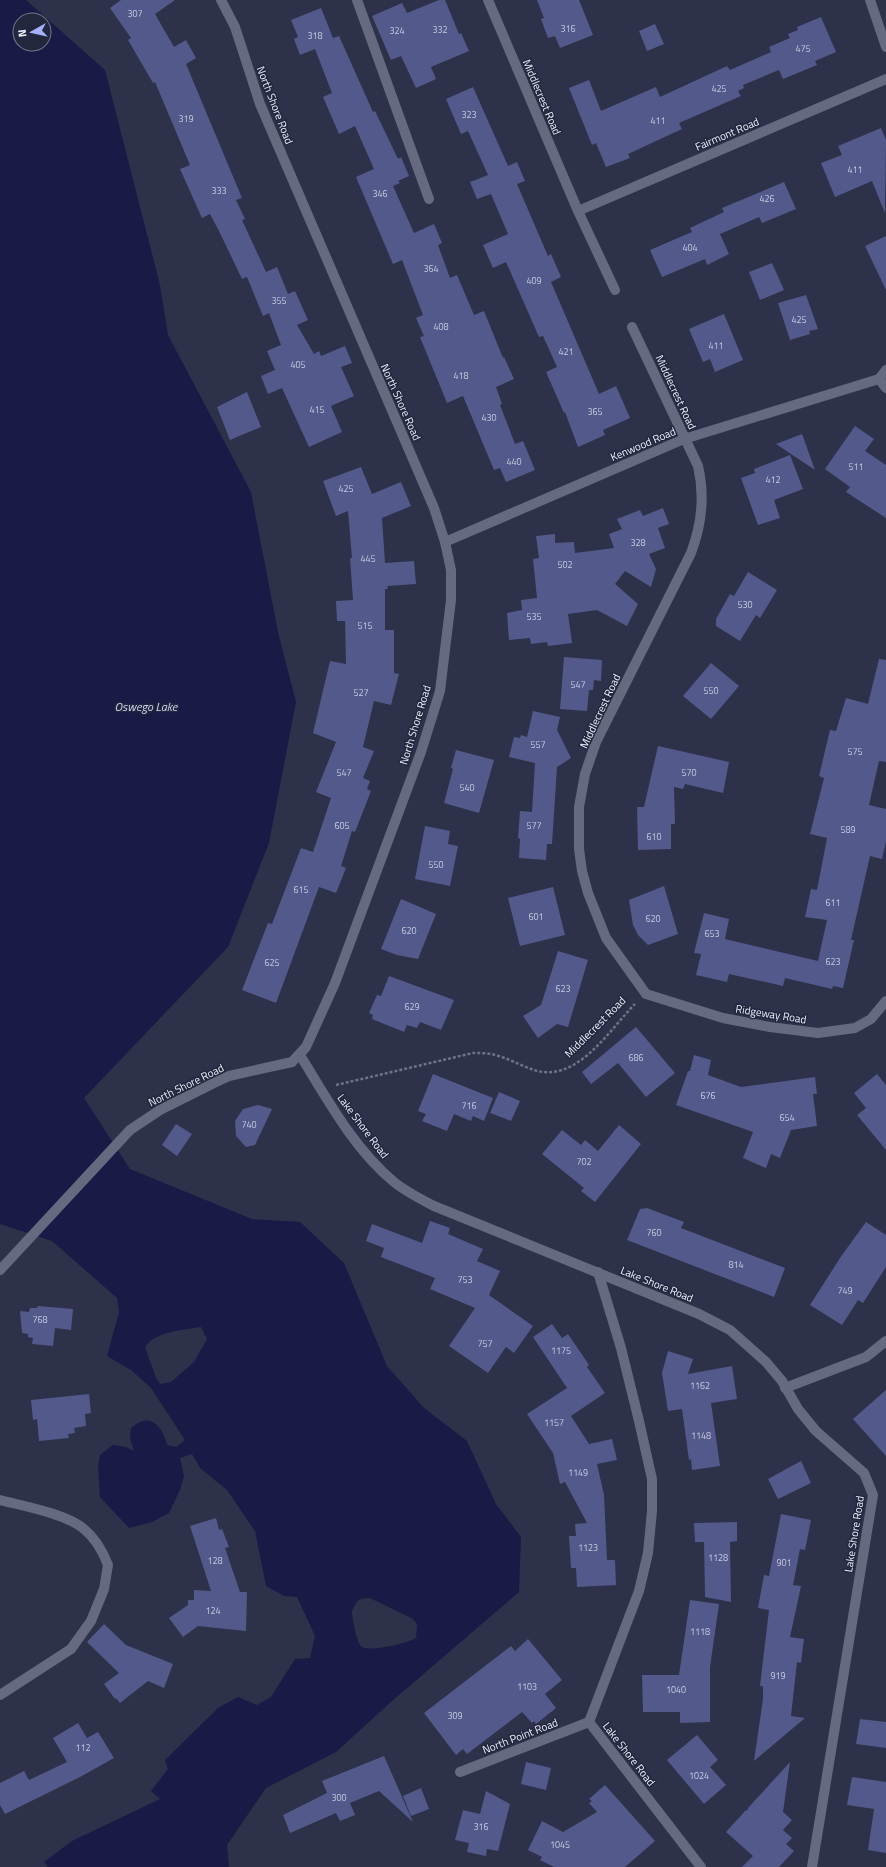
<svg xmlns="http://www.w3.org/2000/svg" width="886" height="1867" font-family="'Titillium Web',sans-serif">
	<style>
		.water { fill: #191b46; fill-rule: evenodd }
		.building { fill: #535a8b }
		.lines { fill: none; stroke-linecap: round; stroke-linejoin: round }
		.path { stroke: #6f7286; stroke-width: 2.5; stroke-dasharray: 3 2; stroke-linecap: butt }
		.service { stroke: #666a81; stroke-width: 10 }
		.minor { stroke: #666a81; stroke-width: 10 }
		.labels { text-anchor: middle; stroke-width: 3; stroke-linejoin: round; paint-order: stroke }
		.number-label { font-size: 9px; fill: #c7cbe1 }
		.street-label { font-size: 11px; fill: #eef1fe; stroke: #23273e }
		.water-label { font-size: 12px; font-style: italic; fill: #cfd5f5; stroke: #23273e }
	</style>
	<rect width="100%" height="100%" fill="#2d3149"/>
	<path class="water" d="M0 0H26L105 70 160 285 168 335 251 492 278 632 296 702 269 843 228 947 84 1098 130 1169 252 1219 300 1222 344 1263 387 1366 424 1408 467 1441 496 1504 521 1537 519 1592 392 1701 336 1752 266 1788 227 1845 229 1867H48L44 1862 72 1841 160 1799 151 1791 168 1769 165 1760 218 1708 238 1697 257 1705 271 1697 295 1659 310 1658 315 1636 297 1597 284 1596 266 1586 255 1531 227 1490 200 1468 192 1454 180 1458 184 1476 180 1490 169 1513 152 1522 129 1528 100 1497 98 1467 100 1455 113 1445 126 1447 134 1451 130 1439 131 1428C150 1411 162 1425 167 1445L176 1447 185 1440 151 1388 131 1370 107 1356 119 1312 117 1298 52 1241 0 1224ZM20 20H44V44H20ZM201 1327 207 1339 194 1362 171 1382 160 1384 156 1378 145 1347C156 1331 183 1330 201 1327ZM370 1598 413 1619 417 1624 416 1638C408 1643 371 1652 362 1647 357 1644 352 1618 352 1612 352 1610 355 1605 356 1603 359 1598 364 1599 370 1598Z"/>
	<g class="building">
		<polygon points="121,0 175,0 155,14 174,47 186,40 196,58 186,64 242,198 236,200 245,219 242,220 266,272 277,267 288,294 295,291 308,320 297,325 314,354 319,351 321,356 345,346 352,363 341,367 354,396 331,406 342,432 309,447 282,388 268,394 261,376 275,370 267,351 281,345 269,313 263,316 247,277 242,279 219,231 210,214 202,218 180,169 190,165 155,82 153,83 128,40 131,38 110,8"/>
		<polygon points="439,0 445,0 459,34 461,33 469,51 431,67 436,79 416,88 401,56 391,60 372,16 402,3 407,13"/>
		<polygon points="537,0 579,0 593,35 560,48 555,36 548,38 541,19 544,18"/>
		<polygon points="321,8 333,38 339,36 373,112 375,111 398,159 401,157 409,176 398,181 400,183 393,186 414,233 434,224 442,243 438,245 450,278 457,275 474,315 484,311 503,358 504,357 514,379 496,387 502,404 500,405 515,444 523,441 535,470 506,482 500,468 494,470 463,396 447,403 420,337 424,336 416,318 423,315 402,260 393,264 356,177 374,169 355,126 339,134 323,97 332,93 315,49 300,55 294,39 298,37 291,20"/>
		<polygon points="821,17 836,52 815,61 817,65 783,79 779,70 743,85 744,88 738,91 741,96 679,123 682,129 628,154 630,158 606,167 596,143 592,145 569,88 589,80 601,111 656,87 660,97 727,66 730,70 771,52 769,47 790,38 788,34 798,30 797,27"/>
		<polygon points="655,24 664,44 647,51 639,31"/>
		<polygon points="473,87 508,166 517,162 525,181 517,184 548,256 551,254 561,277 551,282 599,394 616,386 630,418 603,430 605,435 578,447 565,412 564,413 546,372 557,367 543,336 539,337 506,262 493,268 483,245 508,234 491,194 477,199 470,182 488,175 468,131 461,134 446,99"/>
		<polygon points="881,128 886,140 885,213 872,181 835,197 821,163 842,155 838,146"/>
		<polygon points="784,182 796,209 762,223 759,217 720,234 729,254 707,265 705,259 662,277 650,250 692,232 690,228 724,212 722,208"/>
		<polygon points="886,236 886,290 865,246"/>
		<polygon points="772,263 784,290 760,300 749,272"/>
		<polygon points="806,295 818,329 809,331 810,334 790,340 778,303"/>
		<polygon points="724,314 743,360 715,372 710,359 703,362 689,329"/>
		<polygon points="247,392 261,427 230,440 217,407"/>
		<polygon points="855,426 874,439 865,451 886,465 886,518 846,492 850,487 825,469"/>
		<polygon points="802,434 815,470 776,444"/>
		<polygon points="790,455 803,489 774,500 780,518 758,525 741,478 755,473 754,469"/>
		<polygon points="361,467 372,494 401,482 411,506 382,518 385,563 414,561 416,584 387,586 388,589 385,589 385,630 394,630 394,673 399,674 391,705 374,701 363,747 374,751 363,778 370,781 367,789 371,791 355,832 352,831 341,866 346,868 336,893 319,887 276,1003 242,990 268,923 272,924 301,848 313,852 331,798 316,792 336,742 313,733 330,661 346,664 345,621 337,621 336,601 353,600 350,558 352,558 348,511 336,516 323,481"/>
		<polygon points="663,508 669,524 658,528 665,548 649,554 656,569 651,587 625,571 615,584 638,604 627,626 597,610 568,614 572,643 548,646 547,642 531,644 530,638 509,640 507,613 522,610 521,600 537,598 533,559 539,558 536,536 555,534 555,543 574,542 575,553 614,548 609,534 622,529 617,519 640,510 643,516"/>
		<polygon points="748,572 777,590 760,618 756,615 740,641 716,626 716,619 730,594 734,596"/>
		<polygon points="564,657 602,660 601,681 594,680 593,690 589,690 587,711 560,709"/>
		<polygon points="879,659 886,660 886,762 879,761 869,805 886,809 886,841 882,859 870,856 851,940 854,940 843,988 833,986 832,989 785,978 783,986 729,974 727,982 696,975 701,954 694,953 704,913 729,919 725,939 818,961 827,920 805,917 811,889 817,890 827,838 810,834 824,778 819,776 830,730 836,731 846,698 868,704"/>
		<polygon points="711,663 739,686 711,719 683,696"/>
		<polygon points="533,711 560,717 557,730 571,758 557,767 552,844 547,844 546,860 519,858 520,839 518,838 520,811 532,812 535,763 509,757 514,737 520,738 521,735 527,737"/>
		<polygon points="658,746 729,762 723,793 685,784 683,789 674,787 675,824 671,824 671,849 638,850 637,807 644,807"/>
		<polygon points="456,750 494,760 479,813 444,803 453,769 451,768"/>
		<polygon points="425,826 450,831 448,844 458,846 450,886 415,879"/>
		<polygon points="664,886 678,934 648,945 638,935 633,925 629,900"/>
		<polygon points="553,887 565,935 520,946 508,898"/>
		<polygon points="401,899 436,914 418,959 397,955 381,949"/>
		<polygon points="558,951 588,960 568,1027 557,1024 538,1038 523,1016 541,1005"/>
		<polygon points="389,976 454,1000 441,1030 420,1022 417,1028 407,1025 404,1032 372,1019 373,1015 369,1013 377,995 381,996"/>
		<polygon points="636,1027 675,1073 646,1097 618,1063 591,1084 582,1072"/>
		<polygon points="694,1055 711,1060 708,1075 741,1087 815,1077 817,1094 813,1094 817,1126 791,1130 780,1158 771,1154 766,1168 743,1158 753,1132 676,1105 688,1071 690,1071"/>
		<polygon points="433,1074 493,1098 484,1121 473,1116 471,1121 454,1114 447,1131 422,1121 426,1114 418,1111"/>
		<polygon points="877,1074 886,1085 886,1150 857,1115 866,1108 854,1093"/>
		<polygon points="499,1092 520,1101 511,1121 490,1113"/>
		<polygon points="258,1105 272,1109 255,1145 246,1147 236,1136 235,1121 243,1109"/>
		<polygon points="176,1124 192,1134 177,1156 162,1145"/>
		<polygon points="619,1125 641,1144 595,1202 581,1191 584,1188 542,1154 562,1130 581,1145 585,1140 598,1151"/>
		<polygon points="647,1208 684,1222 681,1228 785,1268 774,1297 627,1240 640,1209"/>
		<polygon points="430,1221 450,1228 448,1234 483,1249 477,1261 500,1271 489,1295 533,1326 514,1353 506,1347 488,1373 449,1346 475,1308 430,1289 435,1278 381,1257 384,1248 366,1241 372,1224 422,1243"/>
		<polygon points="866,1222 886,1235 886,1267 863,1303 858,1300 842,1325 810,1305 842,1255"/>
		<polygon points="38,1306 73,1309 71,1330 55,1328 53,1346 32,1344 33,1338 28,1337 28,1334 22,1333 20,1311 29,1312 30,1308 37,1308"/>
		<polygon points="552,1324 562,1338 568,1334 589,1365 587,1367 605,1393 571,1416 589,1444 612,1439 617,1460 597,1464 604,1495 607,1560 615,1560 616,1585 577,1587 576,1568 571,1568 569,1536 576,1536 575,1524 587,1523 565,1482 560,1484 553,1453 527,1414 567,1388 533,1337"/>
		<polygon points="668,1351 693,1359 688,1374 732,1366 737,1399 711,1403 720,1466 692,1470 691,1459 689,1460 682,1409 668,1411 662,1373"/>
		<polygon points="886,1390 886,1456 853,1419"/>
		<polygon points="89,1394 91,1413 85,1414 86,1426 74,1428 75,1433 68,1434 69,1438 39,1441 37,1419 33,1420 31,1400"/>
		<polygon points="801,1461 811,1483 778,1499 768,1479"/>
		<polygon points="781,1514 811,1520 805,1550 800,1549 793,1585 801,1586 790,1637 804,1639 801,1663 797,1662 791,1716 805,1718 754,1761 763,1699 763,1686 760,1686 769,1610 758,1608 764,1575 769,1576"/>
		<polygon points="216,1518 219,1530 222,1529 229,1547 225,1548 240,1592 247,1592 246,1631 198,1626 183,1637 169,1618 188,1605 188,1600 194,1600 194,1590 211,1591 190,1526"/>
		<polygon points="737,1522 737,1541 730,1542 731,1602 705,1597 704,1542 695,1542 694,1523"/>
		<polygon points="690,1600 719,1604 710,1667 710,1722 680,1723 680,1712 643,1712 642,1675 679,1675"/>
		<polygon points="104,1624 126,1645 173,1664 164,1688 148,1681 120,1703 116,1698 115,1699 104,1684 119,1673 87,1642"/>
		<polygon points="528,1639 562,1680 545,1694 556,1708 536,1724 534,1721 532,1723 522,1712 467,1754 463,1749 456,1755 424,1713 511,1646 515,1651"/>
		<polygon points="860,1719 886,1722 886,1748 856,1744"/>
		<polygon points="78,1723 87,1738 98,1732 114,1758 80,1777 5,1814 0,1805 0,1783 24,1771 29,1780 67,1762 53,1738"/>
		<polygon points="697,1735 718,1760 710,1767 726,1785 704,1804 667,1760"/>
		<polygon points="384,1756 413,1822 379,1791 350,1803 355,1815 340,1821 336,1813 290,1833 283,1815 327,1793 322,1781"/>
		<polygon points="526,1762 551,1768 546,1790 521,1784"/>
		<polygon points="790,1762 783,1812 792,1820 783,1830 792,1838 786,1844 794,1851 779,1867 742,1867 753,1856 726,1832 746,1810 747,1811 748,1808"/>
		<polygon points="852,1777 886,1782 886,1853 868,1850 874,1809 847,1805"/>
		<polygon points="605,1785 655,1841 625,1867 554,1867 540,1860 542,1857 528,1850 542,1821 563,1832 597,1812 589,1803 592,1801 589,1799"/>
		<polygon points="421,1788 429,1809 411,1816 403,1796"/>
		<polygon points="486,1791 510,1804 498,1851 487,1849 486,1856 467,1852 469,1843 455,1840 463,1810 480,1814"/>
	</g>
	<g class="lines">
		<path class="path" d="M336 1085 473 1053C480 1053 488 1053 495 1055 508 1058 521 1066 534 1070 577 1084 609 1030 635 1004"/>
		<polyline class="service" points="357,0 429,199"/>
		<g class="minor">
			<polyline points="488,0 578,211 615,290"/>
			<polyline points="870,0 886,47"/>
			<polyline points="578,211 886,79"/>
			<path d="M632 327 698 466C705 496 702 524 691 553L596 742 585 774 579 807V849L582 871 588 893 606 938 646 994 723 1018 770 1027 818 1033 855 1028 871 1019 886 1001"/>
			<polyline points="879,379 886,388"/>
			<polyline points="879,379 886,370"/>
			<polyline points="445,542 684,439 879,379"/>
			<path d="M300 1055C327 1099 354 1149 394 1182 406 1192 421 1199 434 1206L699 1314 730 1330 766 1362 782 1381 798 1409 816 1431 864 1473 873 1495 812 1867"/>
			<polyline points="0,1270 130,1130 160,1110 214,1083 229,1076 292,1062 306,1047 335,983 421,752 440,691 451,600 451,570 445,542 434,508 260,104 235,27 221,0"/>
			<polyline points="598,1272 621,1348 639,1421 652,1479 652,1511 648,1553 639,1591 589,1722 701,1867"/>
			<polyline points="785,1388 866,1357 886,1341"/>
			<path d="M0 1500C23 1506 67 1514 84 1529 95 1538 103 1552 108 1565L104 1589 91 1621 71 1649 0 1695"/>
			<polyline points="460,1772 589,1722"/>
		</g>
	</g>
	<g class="labels">
		<g class="number-label">
			<text x="135" y="17">307</text>
			<text x="568" y="32">316</text>
			<text x="440" y="33">332</text>
			<text x="397" y="34">324</text>
			<text x="315" y="39">318</text>
			<text x="803" y="52">475</text>
			<text x="719" y="92">425</text>
			<text x="469" y="118">323</text>
			<text x="186" y="122">319</text>
			<text x="658" y="124">411</text>
			<text x="855" y="173">411</text>
			<text x="219" y="194">333</text>
			<text x="380" y="197">346</text>
			<text x="767" y="202">426</text>
			<text x="690" y="251">404</text>
			<text x="431" y="272">364</text>
			<text x="534" y="284">409</text>
			<text x="279" y="304">355</text>
			<text x="799" y="323">425</text>
			<text x="441" y="330">408</text>
			<text x="716" y="349">411</text>
			<text x="566" y="355">421</text>
			<text x="298" y="368">405</text>
			<text x="461" y="379">418</text>
			<text x="317" y="413">415</text>
			<text x="595" y="415">365</text>
			<text x="489" y="421">430</text>
			<text x="514" y="465">440</text>
			<text x="856" y="470">511</text>
			<text x="773" y="483">412</text>
			<text x="346" y="492">425</text>
			<text x="638" y="546">328</text>
			<text x="368" y="562">445</text>
			<text x="565" y="568">502</text>
			<text x="745" y="608">530</text>
			<text x="534" y="620">535</text>
			<text x="365" y="629">515</text>
			<text x="578" y="688">547</text>
			<text x="711" y="694">550</text>
			<text x="361" y="696">527</text>
			<text x="538" y="748">557</text>
			<text x="855" y="755">575</text>
			<text x="344" y="776">547</text>
			<text x="689" y="776">570</text>
			<text x="467" y="791">540</text>
			<text x="342" y="829">605</text>
			<text x="534" y="829">577</text>
			<text x="848" y="833">589</text>
			<text x="654" y="840">610</text>
			<text x="436" y="868">550</text>
			<text x="301" y="893">615</text>
			<text x="833" y="906">611</text>
			<text x="536" y="920">601</text>
			<text x="653" y="922">620</text>
			<text x="409" y="934">620</text>
			<text x="712" y="937">653</text>
			<text x="833" y="965">623</text>
			<text x="272" y="966">625</text>
			<text x="563" y="992">623</text>
			<text x="412" y="1010">629</text>
			<text x="636" y="1061">686</text>
			<text x="708" y="1099">676</text>
			<text x="469" y="1109">716</text>
			<text x="787" y="1121">654</text>
			<text x="249" y="1128">740</text>
			<text x="584" y="1165">702</text>
			<text x="654" y="1236">760</text>
			<text x="736" y="1268">814</text>
			<text x="465" y="1283">753</text>
			<text x="845" y="1294">749</text>
			<text x="40" y="1323">768</text>
			<text x="485" y="1347">757</text>
			<text x="561" y="1354">1175</text>
			<text x="700" y="1389">1162</text>
			<text x="554" y="1426">1157</text>
			<text x="701" y="1439">1148</text>
			<text x="578" y="1476">1149</text>
			<text x="588" y="1551">1123</text>
			<text x="718" y="1561">1128</text>
			<text x="215" y="1564">128</text>
			<text x="784" y="1566">901</text>
			<text x="213" y="1614">124</text>
			<text x="700" y="1635">1118</text>
			<text x="778" y="1679">919</text>
			<text x="527" y="1690">1103</text>
			<text x="676" y="1693">1040</text>
			<text x="455" y="1719">309</text>
			<text x="83" y="1751">112</text>
			<text x="699" y="1779">1024</text>
			<text x="339" y="1801">300</text>
			<text x="481" y="1830">316</text>
			<text x="560" y="1848">1045</text>
		</g>
		<g class="street-label">
			<text transform="translate(542 97) rotate(67)" y="4">Middlecrest Road</text>
			<text transform="translate(275 105) rotate(69)" y="4">North Shore Road</text>
			<text transform="translate(727 134) rotate(-23)" y="4">Fairmont Road</text>
			<text transform="translate(676 392) rotate(65)" y="4">Middlecrest Road</text>
			<text transform="translate(401 402) rotate(66)" y="4">North Shore Road</text>
			<text transform="translate(643 444) rotate(-23)" y="4">Kenwood Road</text>
			<text transform="translate(600 711) rotate(-65)" y="4">Middlecrest Road</text>
			<text transform="translate(415 725) rotate(-73)" y="4">North Shore Road</text>
			<text transform="translate(771 1014) rotate(9)" y="4">Ridgeway Road</text>
			<text transform="translate(595 1027) rotate(-45)" y="4">Middlecrest Road</text>
			<text transform="translate(186 1085) rotate(-26)" y="4">North Shore Road</text>
			<text transform="translate(363 1126) rotate(53)" y="4">Lake Shore Road</text>
			<text transform="translate(657 1284) rotate(22)" y="4">Lake Shore Road</text>
			<text transform="translate(854 1534) rotate(-81)" y="4">Lake Shore Road</text>
			<text transform="translate(520 1736) rotate(-21)" y="4">North Point Road</text>
			<text transform="translate(629 1754) rotate(52)" y="4">Lake Shore Road</text>
		</g>
		<g class="water-label">
			<text x="146" y="711">Oswego Lake</text>
		</g>
	</g>
	<g transform="translate(32 32) rotate(262)"><circle r="19" fill="#23273e" stroke="#74788b"/>
	<path d="M0-3L7 15L0 10L-7 15Z" fill="#a6b1fc"/>
	<text y="-6" font-size="11" font-weight="bold" text-anchor="middle" fill="#eef1fe">N</text>
	</g>
</svg>
